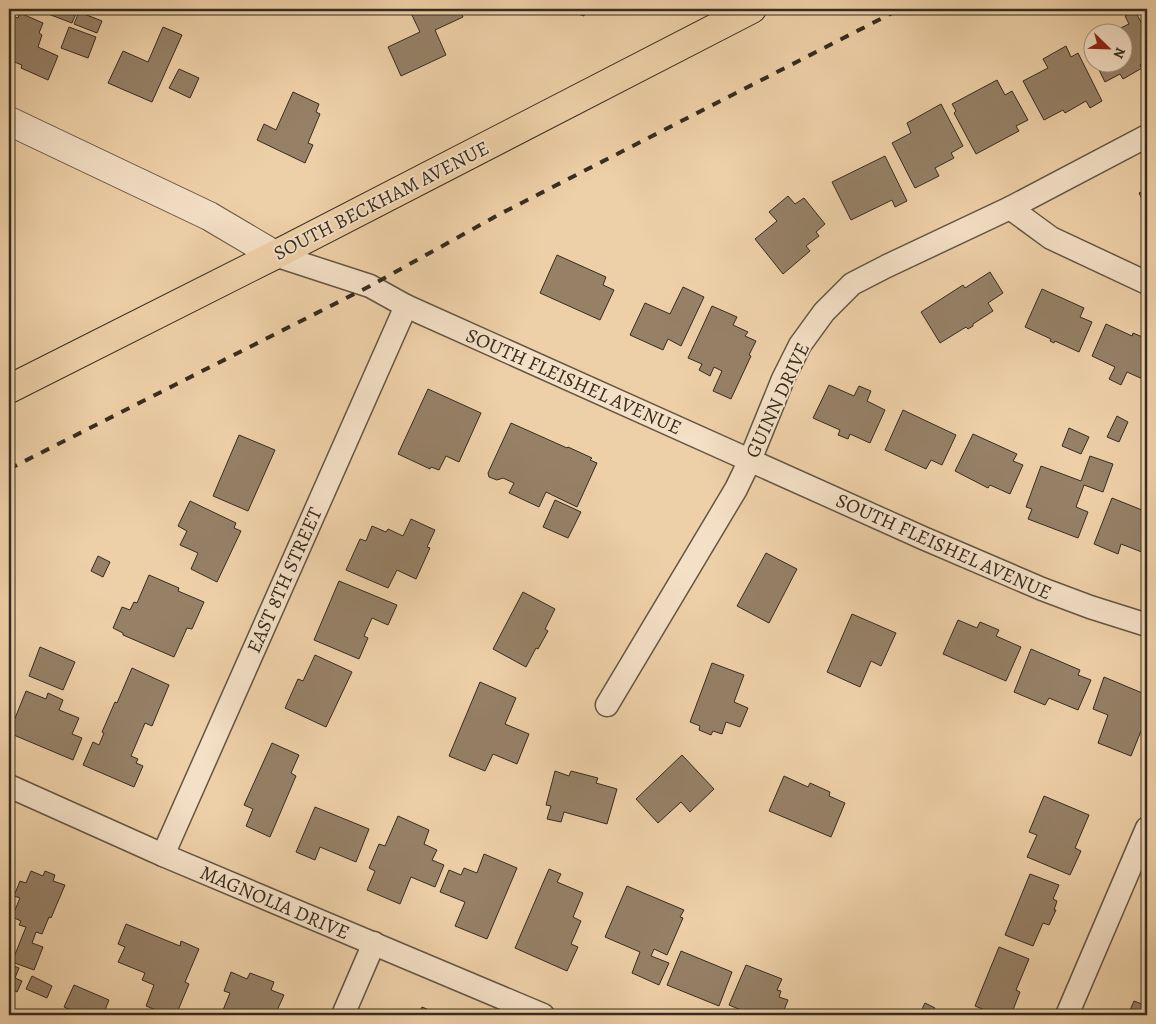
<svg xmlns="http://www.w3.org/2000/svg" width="1156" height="1024" font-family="Alegreya,serif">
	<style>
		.building { fill: #968167; stroke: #362c20 }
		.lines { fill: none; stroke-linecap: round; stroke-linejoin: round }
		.minor-casing { stroke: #645542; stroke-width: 25 }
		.tertiary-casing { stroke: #645542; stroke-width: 30 }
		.primary-casing { stroke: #362c20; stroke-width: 30 }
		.minor { stroke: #f4e0c6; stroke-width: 22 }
		.tertiary { stroke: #f4e0c6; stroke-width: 28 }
		.primary { stroke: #eed0a8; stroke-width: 28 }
		.rail { stroke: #362c20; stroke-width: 4; stroke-dasharray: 9 9; stroke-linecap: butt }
		.labels { text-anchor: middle; stroke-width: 4; stroke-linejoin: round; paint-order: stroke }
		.street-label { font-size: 20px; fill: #362c20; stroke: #f4e0c6 }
	</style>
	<rect width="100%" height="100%" fill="#eed0a8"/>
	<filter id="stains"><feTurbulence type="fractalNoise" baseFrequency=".004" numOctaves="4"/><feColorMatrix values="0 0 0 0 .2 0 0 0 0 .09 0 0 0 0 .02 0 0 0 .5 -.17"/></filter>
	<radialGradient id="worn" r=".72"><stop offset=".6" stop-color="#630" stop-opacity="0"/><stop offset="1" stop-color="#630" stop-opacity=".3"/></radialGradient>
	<g class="building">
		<polygon points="35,9 71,9 77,11 72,23"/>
		<polygon points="409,9 460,9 463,17 435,30 446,55 401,76 388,47 420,32"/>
		<polygon points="563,9 586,9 584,16"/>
		<polygon points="1135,11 1142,24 1143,23 1147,30 1147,61 1140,65 1142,68 1123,79 1120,74 1105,82 1095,62 1124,62 1124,32 1112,32 1129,24 1125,16"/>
		<polygon points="79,12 102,21 97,33 74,24"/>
		<polygon points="20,13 43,23 39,33 42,35 38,47 58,56 48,80 21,68 22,65 9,60 9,15 18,18"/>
		<polygon points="69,27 96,37 88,58 61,48"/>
		<polygon points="163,27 182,35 152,102 108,83 123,51 148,62"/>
		<polygon points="1094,43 1094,60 1086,47"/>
		<polygon points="1066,46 1071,57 1078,53 1102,101 1090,108 1086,101 1065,113 1063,110 1044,120 1023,81 1048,68 1043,59"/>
		<polygon points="179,69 199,78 190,98 169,88"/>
		<polygon points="997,80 1005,95 1012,91 1028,120 1016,126 1019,131 976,154 954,113 956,111 952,104"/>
		<polygon points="293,92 319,104 316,112 320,114 308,143 313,145 305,163 257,140 264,124 276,130"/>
		<polygon points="941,104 963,146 951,153 954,158 935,168 939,176 915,188 892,143 911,133 907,123"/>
		<polygon points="885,156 907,201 895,207 892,200 851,220 832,182"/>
		<polygon points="1147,189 1147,209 1139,193"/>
		<polygon points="788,196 795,204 804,198 825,224 816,232 819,236 806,246 810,251 783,274 755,239 777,221 769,212"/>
		<polygon points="557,255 606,277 603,285 614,290 600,320 540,293"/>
		<polygon points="990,272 1003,293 988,303 993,311 973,324 973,326 968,329 966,327 940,343 921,312 963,285 965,288"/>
		<polygon points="683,287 704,297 681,346 668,339 663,350 630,335 645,303 670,314"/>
		<polygon points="1042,289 1084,308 1080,317 1092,322 1079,352 1055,341 1054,343 1050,341 1051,339 1025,327"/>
		<polygon points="712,306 737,317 733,325 748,332 745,336 756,341 749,355 751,356 731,399 713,391 722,371 714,367 710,376 699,370 702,364 688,358"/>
		<polygon points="1106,324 1132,336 1133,333 1147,339 1147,381 1127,372 1121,385 1109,379 1115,367 1092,356"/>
		<polygon points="829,385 854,396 859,386 871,391 867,401 885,410 870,443 850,434 848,439 838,435 840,430 813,418"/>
		<polygon points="428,389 481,413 459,462 446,456 439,470 431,467 430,469 398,454"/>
		<polygon points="903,410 956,435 942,465 931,460 926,469 885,450"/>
		<polygon points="1117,416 1128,422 1119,442 1107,437"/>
		<polygon points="511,423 567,448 568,447 592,458 590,460 597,463 577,507 546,492 539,507 509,493 514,483 503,478 497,480 489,477 488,473"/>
		<polygon points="1069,428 1089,437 1081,454 1062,446"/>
		<polygon points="973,434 1017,454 1013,461 1023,465 1010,494 990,485 988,488 955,471"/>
		<polygon points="239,435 275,450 248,511 213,496"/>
		<polygon points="1090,456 1113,464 1103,492 1084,485 1076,507 1088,512 1078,538 1028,519 1032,509 1026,507 1041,466 1081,481"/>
		<polygon points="1112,498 1147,512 1147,554 1121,544 1118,554 1094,544"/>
		<polygon points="555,500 581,512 568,538 543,527"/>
		<polygon points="190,501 236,523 234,528 241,531 217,582 191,569 198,553 180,545 187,531 178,526"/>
		<polygon points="411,519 435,530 427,547 430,548 416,579 397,570 388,588 346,570 360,539 366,541 372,526 386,532 388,529 403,536"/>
		<polygon points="766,553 797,569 769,623 737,606"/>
		<polygon points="98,556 110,562 103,577 91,571"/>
		<polygon points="149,575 179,588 178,591 204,602 192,629 187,628 174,657 123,635 123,633 113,628 122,607 130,610 134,602 137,603"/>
		<polygon points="339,581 397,605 388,625 372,618 364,636 368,638 359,659 314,640"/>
		<polygon points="523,592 555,609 545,629 548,631 538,649 536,648 526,667 493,649"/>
		<polygon points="852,614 896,633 881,666 871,661 860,687 827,672"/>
		<polygon points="958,620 977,628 980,622 999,630 996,636 1021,647 1006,681 943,654"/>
		<polygon points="40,647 75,662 63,690 29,676"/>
		<polygon points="1031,649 1080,670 1078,675 1091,680 1078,710 1049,698 1045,705 1014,692"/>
		<polygon points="315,655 352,672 326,727 285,708 298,679 303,681"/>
		<polygon points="712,663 744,675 734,702 748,708 740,727 726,722 722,734 713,731 711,735 699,730 700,726 690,722"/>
		<polygon points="132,668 169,685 152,726 145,723 131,756 138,759 136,763 143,766 134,787 83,765 93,742 99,745 104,733 102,732 115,702 117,703"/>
		<polygon points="1104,677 1147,695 1147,716 1131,756 1098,743 1108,715 1093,709"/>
		<polygon points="480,682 516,698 505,724 529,734 517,764 493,754 485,771 449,756"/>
		<polygon points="26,691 46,699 48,693 63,700 59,710 79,718 72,734 82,738 73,760 9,733"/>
		<polygon points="272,743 299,755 291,773 296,776 270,837 246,826 253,809 244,805"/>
		<polygon points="682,755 714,789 690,812 681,802 658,823 636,799"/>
		<polygon points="555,771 569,776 571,771 598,778 596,783 617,789 607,824 564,812 561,822 547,819 551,806 546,805"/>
		<polygon points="784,776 808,787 810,783 830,792 829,796 845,803 831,837 769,811"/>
		<polygon points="1044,796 1089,815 1075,848 1081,851 1070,875 1027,857 1037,835 1029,832"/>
		<polygon points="315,807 369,829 356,862 320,847 315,860 296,852"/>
		<polygon points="398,816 429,830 424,844 437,850 432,860 444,865 435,887 411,877 400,904 367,890 375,871 369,868 379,844 385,846"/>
		<polygon points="484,854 517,868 487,939 455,926 465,902 440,892 449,870 461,875 464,868 477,873"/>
		<polygon points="549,869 561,874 557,882 583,893 573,917 581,921 571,944 578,947 567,971 515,948"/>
		<polygon points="31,871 43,876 45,871 55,875 53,881 65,885 51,918 49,917 42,934 36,932 32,943 43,947 34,970 12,962 26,927 19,925 21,921 12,917 20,898 14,896 20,881 26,883"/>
		<polygon points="1030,874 1059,885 1053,899 1057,901 1054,910 1056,910 1049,925 1043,923 1033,946 1005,935"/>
		<polygon points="627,886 684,910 680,917 683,918 667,955 654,949 651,956 669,963 659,985 632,973 640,952 605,937"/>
		<polygon points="126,924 180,946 181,941 199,949 185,982 189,984 176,1015 168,1015 146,1006 154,985 142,980 145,973 118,962 125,947 118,944"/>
		<polygon points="999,947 1029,959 1016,990 1020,992 1011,1015 997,1015 975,1006"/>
		<polygon points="681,951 732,972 719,1006 667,985"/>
		<polygon points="9,964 19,968 15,978 22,981 17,992 9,988"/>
		<polygon points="746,965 782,979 777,990 781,991 779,997 788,1000 782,1015 739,1015 741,1010 729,1005"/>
		<polygon points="231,972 247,979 250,973 274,982 271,990 284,995 275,1015 221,1015 230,993 224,991"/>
		<polygon points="32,976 52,986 47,998 26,989"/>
		<polygon points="74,985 109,1000 103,1015 82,1015 64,1007"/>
		<polygon points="1134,1001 1147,1006 1147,1015 1128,1015"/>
		<polygon points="925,1003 935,1008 931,1015 919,1015"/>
		<polygon points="422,1007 441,1015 418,1015"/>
	</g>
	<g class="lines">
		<defs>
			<g id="minor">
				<polyline points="1010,208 1051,238 1147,283"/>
				<polyline points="275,255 370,286 406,306 923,538 1042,589 1090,607 1147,625"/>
				<polyline points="607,705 736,489 750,460 783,379 800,345 824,312 852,284 887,266 1010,208 1147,136"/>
				<polyline points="9,786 163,855 543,1015"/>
				<polyline points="163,855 406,306"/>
				<polyline points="343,1015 374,943"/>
				<polyline points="1067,1015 1147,828"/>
			</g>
			<polyline id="tertiary" points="9,121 209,216 275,255"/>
			<polyline id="primary" points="9,389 275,255 752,9"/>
		</defs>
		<use href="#minor" class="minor-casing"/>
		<use href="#tertiary" class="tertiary-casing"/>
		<use href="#primary" class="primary-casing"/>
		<use href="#minor" class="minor"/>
		<use href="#tertiary" class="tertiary"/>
		<use href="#primary" class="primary"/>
		<polyline class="rail" points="9,469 370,286 500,214 900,9"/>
	</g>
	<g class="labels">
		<g class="street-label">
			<text transform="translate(381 200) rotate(-27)" y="7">SOUTH BECKHAM AVENUE</text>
			<text transform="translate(574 381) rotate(24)" y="7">SOUTH FLEISHEL AVENUE</text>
			<text transform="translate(777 400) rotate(-65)" y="7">GUINN DRIVE</text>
			<text transform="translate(944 546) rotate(24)" y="7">SOUTH FLEISHEL AVENUE</text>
			<text transform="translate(284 580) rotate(-66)" y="7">EAST 8TH STREET</text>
			<text transform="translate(275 902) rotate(23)" y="7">MAGNOLIA DRIVE</text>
		</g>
	</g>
	<rect width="1156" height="1024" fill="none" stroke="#eed0a8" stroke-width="30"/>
	<rect x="10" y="10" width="1136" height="1004" fill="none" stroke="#362c20" stroke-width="2.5"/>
	<rect x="15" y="15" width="1126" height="994" fill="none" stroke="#362c20"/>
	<g transform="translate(1108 48) rotate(113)"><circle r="24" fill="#f4e0c6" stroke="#a89884"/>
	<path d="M0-4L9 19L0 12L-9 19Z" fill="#8f2418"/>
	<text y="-8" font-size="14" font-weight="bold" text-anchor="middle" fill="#362c20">N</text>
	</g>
	<rect width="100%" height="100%" filter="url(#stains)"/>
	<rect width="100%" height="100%" fill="url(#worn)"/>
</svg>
